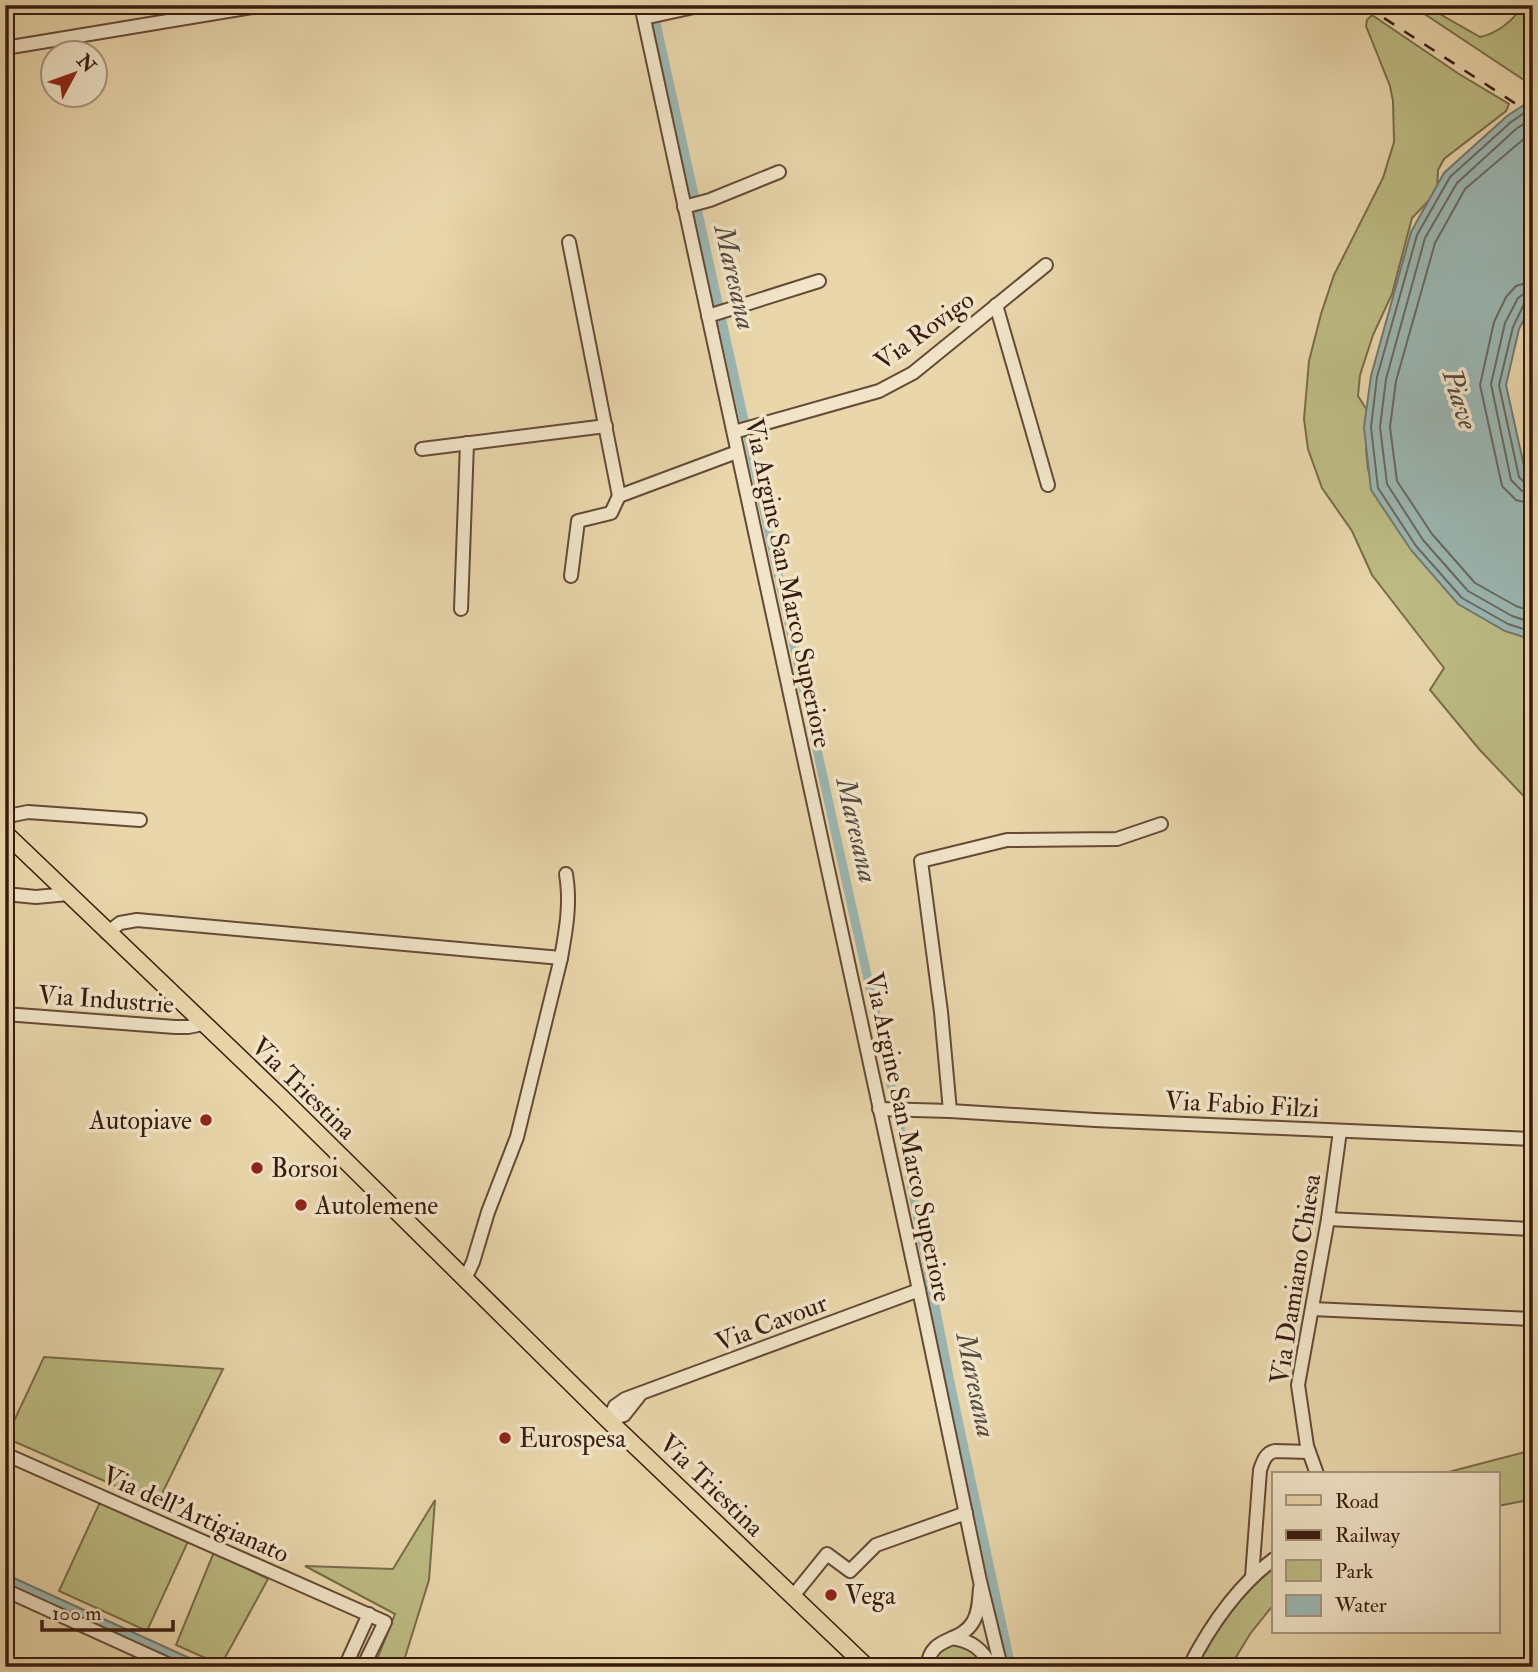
<svg xmlns="http://www.w3.org/2000/svg" width="1538" height="1672" font-family="'IM FELL Double Pica',serif">
	<style>
		.green { fill: #bdbc84; stroke: #7a6c49; stroke-width: 2 }
		.water { fill: #9bb7b3; stroke: #737971; stroke-width: 2 }
		.lines { fill: none; stroke-linecap: round; stroke-linejoin: round }
		.shore { stroke: #6a6960; stroke-width: 2 }
		.canal { stroke: #9bb7b3; stroke-width: 9 }
		.minor-casing { stroke: #644a35; stroke-width: 16 }
		.major-casing { stroke: #381b0e; stroke-width: 19 }
		.minor { stroke: #f1e4c8; stroke-width: 12 }
		.major { stroke: #e9d6ab; stroke-width: 16 }
		.rail { stroke: #381b0e; stroke-width: 2.5; stroke-dasharray: 12 12; stroke-linecap: butt }
		.poi-dot { fill: #8f2418; stroke: #f1e4c8; stroke-width: 2.5 }
		.labels { text-anchor: middle; stroke-width: 7; stroke-linejoin: round; paint-order: stroke }
		.street-label { font-size: 26px; fill: #381b0e; stroke: #f1e4c8 }
		.poi-label { font-size: 26px; fill: #381b0e; stroke: #f1e4c8; text-anchor: start }
		.water-label { font-size: 28px; font-style: italic; fill: #564a40; stroke: #f1e4c8 }
	</style>
	<rect width="100%" height="100%" fill="#e9d6ab"/>
	<filter id="stains"><feTurbulence type="fractalNoise" baseFrequency=".00286" numOctaves="4"/><feColorMatrix values="0 0 0 0 .2 0 0 0 0 .09 0 0 0 0 .02 0 0 0 .5 -.17"/></filter>
	<radialGradient id="worn" r=".72"><stop offset=".6" stop-color="#630" stop-opacity="0"/><stop offset="1" stop-color="#630" stop-opacity=".3"/></radialGradient>
	<g class="green">
		<path d="M1411 5H1424L1480 37C1499 33 1513 20 1524 5H1533V86Z"/>
		<polygon points="1372,15 1459,74 1509,104 1506,111 1444,159 1438,170 1437,192 1412,218 1392,294 1373,335 1360,375 1358,396 1367,410 1370,428 1366,449 1368,469 1376,492 1533,628 1533,728 1529,729 1533,734 1533,806 1479,749 1430,690 1444,668 1372,575 1352,531 1322,488 1308,449 1304,419 1309,361 1321,314 1334,275 1383,178 1394,142 1393,101 1390,86 1366,26 1367,20"/>
		<polygon points="44,1357 223,1369 157,1504 6,1438"/>
		<polygon points="1533,1450 1533,1499 1498,1506 1498,1474 1441,1474"/>
		<polygon points="101,1500 190,1537 147,1631 59,1591"/>
		<polygon points="435,1500 429,1580 402,1667 374,1667 395,1614 305,1566 393,1569"/>
		<polygon points="214,1552 268,1579 221,1665 176,1645"/>
		<polygon points="1274,1557 1274,1604 1250,1634 1230,1667 1185,1667"/>
		<polygon points="952,1644 972,1647 986,1667 930,1667 936,1653"/>
	</g>
	<g class="water">
		<polygon points="1533,99 1533,302 1519,329 1506,385 1526,475 1533,480 1533,640 1505,631 1458,604 1411,550 1371,490 1364,427 1371,376 1411,232 1444,173 1507,116"/>
		<polygon points="5,1574 209,1667 193,1667 5,1582"/>
	</g>
	<g class="lines">
		<g class="shore">
			<polyline points="1533,107 1511,122 1450,177 1417,235 1377,377 1371,427 1378,488 1416,546 1462,598 1508,624 1533,632"/>
			<polyline points="1533,118 1516,129 1457,183 1425,238 1386,379 1380,427 1387,484 1423,540 1468,591 1512,616 1533,623"/>
			<polyline points="1533,131 1465,189 1435,243 1396,381 1390,427 1397,481 1432,534 1475,583 1516,606 1533,612"/>
			<polyline points="1533,281 1516,286 1506,297 1494,322 1480,385 1502,486 1516,500 1533,504"/>
			<polyline points="1533,292 1525,293 1518,298 1505,323 1491,384 1511,480 1522,491 1533,494"/>
			<polyline points="1533,301 1524,304 1513,327 1499,385 1519,477 1526,484 1533,485"/>
		</g>
		<g class="canal">
			<polyline points="652,5 894,1097 951,1387 1011,1667"/>
			<polyline points="5,1582 193,1667"/>
		</g>
		<defs>
			<g id="minor">
				<polyline points="641,5 919,1290 980,1581 1001,1667"/>
				<polyline points="644,18 703,5"/>
				<polyline points="5,48 264,5"/>
				<polyline points="684,207 710,200 779,172"/>
				<polyline points="569,242 619,496 737,452"/>
				<polyline points="996,305 1048,485"/>
				<polyline points="708,316 819,281"/>
				<polyline points="734,432 879,391 913,373 1046,265"/>
				<polyline points="422,449 606,426"/>
				<polyline points="571,576 578,521 611,513 619,496"/>
				<polyline points="461,609 467,443"/>
				<polyline points="5,820 13,815 28,812 140,820"/>
				<polyline points="5,894 36,897 68,894"/>
				<polyline points="107,933 120,923 137,920 561,958 517,1137 488,1212 473,1262 465,1279"/>
				<path d="M561 958C566 930 571 903 566 874"/>
				<polyline points="5,1014 175,1027 188,1027 203,1024"/>
				<polyline points="879,1109 950,1111 1095,1120 1533,1139"/>
				<polyline points="950,1111 941,1012 921,861 1007,840 1117,839 1161,824"/>
				<polyline points="1328,1219 1533,1229"/>
				<polyline points="1312,1309 1533,1319"/>
				<polyline points="608,1420 615,1406 625,1399 919,1290"/>
				<polyline points="608,1420 624,1415 639,1396"/>
				<polyline points="5,1454 385,1622 363,1667"/>
				<polyline points="1317,1474 1307,1446 1298,1385 1328,1219 1340,1131"/>
				<path d="M1252 1577 1260 1470C1263 1462 1265 1453 1275 1451L1309 1452"/>
				<polyline points="5,1590 174,1667"/>
				<polyline points="793,1596 827,1554 850,1571 876,1545 966,1513"/>
				<path d="M952 1638C972 1641 982 1649 992 1667"/>
				<polyline points="345,1667 369,1614"/>
				<path d="M927 1667C931 1634 959 1645 973 1622 979 1612 979 1600 980 1588"/>
				<path d="M1189 1667C1210 1626 1236 1587 1274 1559"/>
			</g>
			<polyline id="major" points="5,833 283,1099 608,1420 867,1667"/>
		</defs>
		<use href="#minor" class="minor-casing"/>
		<use href="#major" class="major-casing"/>
		<use href="#minor" class="minor"/>
		<use href="#major" class="major"/>
		<polyline class="rail" points="1364,5 1533,115"/>
	</g>
	<g class="poi-dot">
		<circle cx="206" cy="1120" r="7"/>
		<circle cx="257" cy="1168" r="7"/>
		<circle cx="301" cy="1205" r="7"/>
		<circle cx="505" cy="1438" r="7"/>
		<circle cx="831" cy="1595" r="7"/>
	</g>
	<g class="labels">
		<g class="street-label">
			<text transform="translate(924 330) rotate(-36)" y="9">Via Rovigo</text>
			<text transform="translate(789 583) rotate(78)" y="9">Via Argine San Marco Superiore</text>
			<text transform="translate(106 999) rotate(4)" y="9">Via Industrie</text>
			<text transform="translate(304 1088) rotate(44)" y="9">Via Triestina</text>
			<text transform="translate(1242 1104) rotate(3)" y="9">Via Fabio Filzi</text>
			<text transform="translate(909 1137) rotate(78)" y="9">Via Argine San Marco Superiore</text>
			<text transform="translate(1295 1279) rotate(-81)" y="9">Via Damiano Chiesa</text>
			<text transform="translate(771 1322) rotate(-21)" y="9">Via Cavour</text>
			<text transform="translate(712 1485) rotate(44)" y="9">Via Triestina</text>
			<text transform="translate(196 1514) rotate(24)" y="9">Via dell'Artigianato</text>
		</g>
		<g class="poi-label">
			<text x="192" y="1129" text-anchor="end">Autopiave</text>
			<text x="271" y="1177">Borsoi</text>
			<text x="315" y="1214">Autolemene</text>
			<text x="519" y="1447">Eurospesa</text>
			<text x="845" y="1604">Vega</text>
		</g>
		<g class="water-label">
			<text transform="translate(736 277) rotate(77)" y="10">Maresana</text>
			<text transform="translate(1461 399) rotate(73)" y="10">Piave</text>
			<text transform="translate(858 830) rotate(77)" y="10">Maresana</text>
			<text transform="translate(977 1385) rotate(78)" y="10">Maresana</text>
		</g>
	</g>
	<rect width="1538" height="1672" fill="none" stroke="#e9d6ab" stroke-width="28"/>
	<rect x="7" y="7" width="1524" height="1658" fill="none" stroke="#381b0e" stroke-width="3.5"/>
	<rect x="14" y="14" width="1510" height="1644" fill="none" stroke="#381b0e" stroke-width="2"/>
	<rect x="1272" y="1472" width="228" height="161" fill="#f1e4c8" stroke="#a7947e" stroke-width="2"/>
	<rect x="1286" y="1495" width="35" height="10" fill="#e9d6ab" stroke="#a7947e" stroke-width="2"/>
	<text x="1335" y="1508" font-size="21" fill="#381b0e">Road</text>
	<rect x="1286" y="1530" width="35" height="10" fill="#381b0e" stroke="#a7947e" stroke-width="2"/>
	<text x="1335" y="1542" font-size="21" fill="#381b0e">Railway</text>
	<rect x="1286" y="1560" width="35" height="21" fill="#bdbc84" stroke="#a7947e" stroke-width="2"/>
	<text x="1335" y="1578" font-size="21" fill="#381b0e">Park</text>
	<rect x="1286" y="1595" width="35" height="21" fill="#9bb7b3" stroke="#a7947e" stroke-width="2"/>
	<text x="1335" y="1612" font-size="21" fill="#381b0e">Water</text>
	<g transform="translate(74 74) rotate(49)"><circle r="33" fill="#f1e4c8" stroke="#a7947e" stroke-width="2"/>
	<path d="M0-5L12 26L0 18L-12 26Z" fill="#8f2418"/>
	<text y="-10" font-size="19" font-weight="bold" text-anchor="middle" fill="#381b0e">N</text>
	</g>
	<path d="M42 1620v10h131v-10" fill="none" stroke="#381b0e" stroke-width="3.5"/>
	<text x="52" y="1620" font-size="21" fill="#381b0e" stroke="#f1e4c8" stroke-width="5" paint-order="stroke">100 m</text>
	<rect width="100%" height="100%" filter="url(#stains)"/>
	<rect width="100%" height="100%" fill="url(#worn)"/>
</svg>
